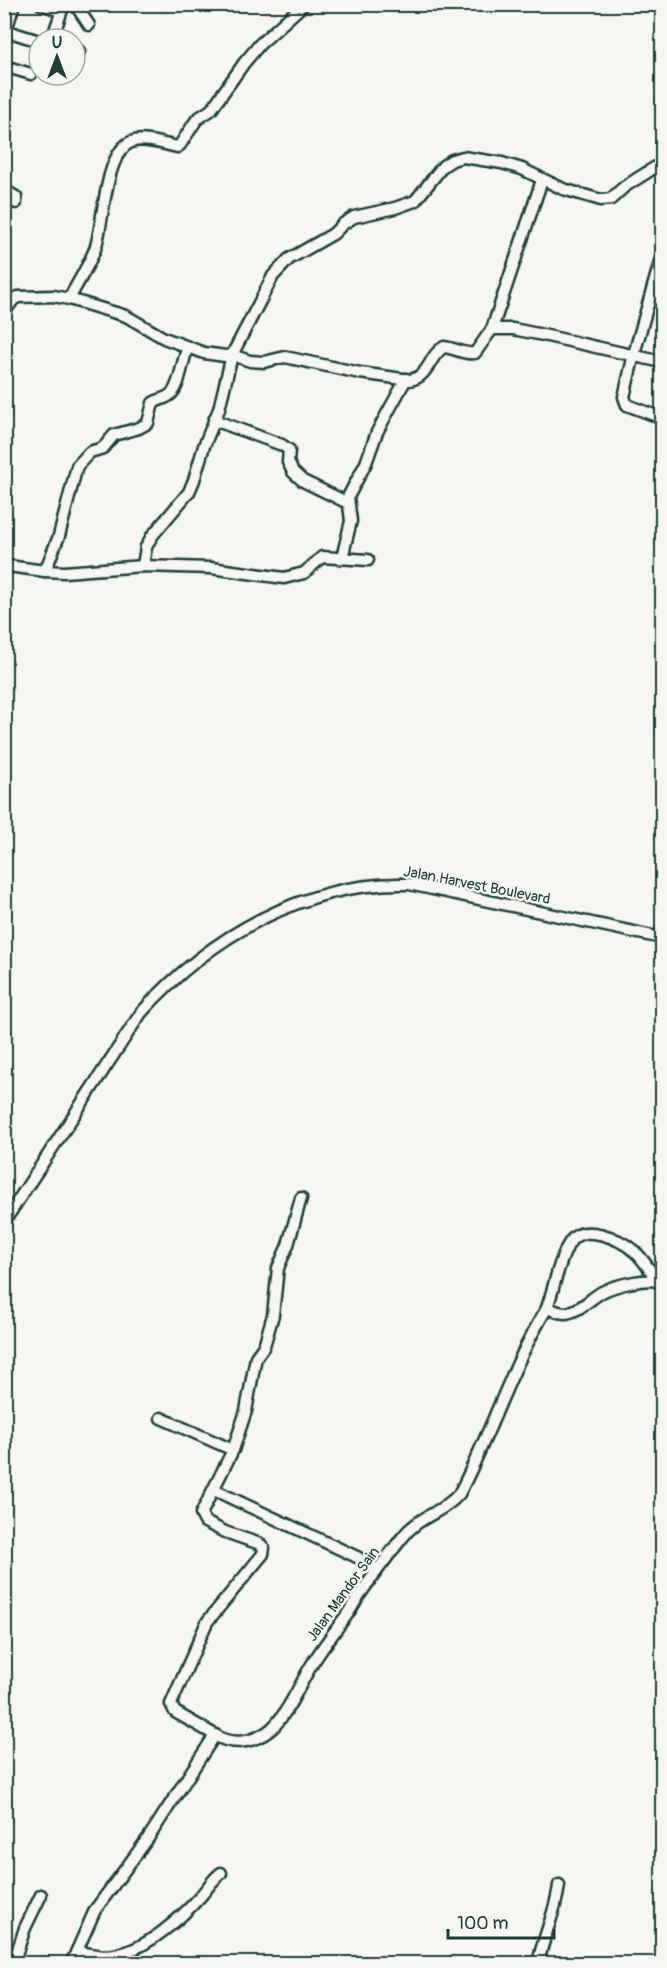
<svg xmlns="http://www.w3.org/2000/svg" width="667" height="1968" font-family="Pangolin,sans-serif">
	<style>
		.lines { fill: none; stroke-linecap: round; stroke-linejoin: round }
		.minor-casing { stroke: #1f3d34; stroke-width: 15 }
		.minor { stroke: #f6f6f2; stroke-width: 10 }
		.labels { text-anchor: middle; stroke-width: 5; stroke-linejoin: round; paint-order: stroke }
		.street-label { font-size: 15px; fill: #1f3d34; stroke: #f6f6f2 }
	</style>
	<rect width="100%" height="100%" fill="#f6f6f2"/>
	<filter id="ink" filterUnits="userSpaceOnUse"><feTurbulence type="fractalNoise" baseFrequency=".0167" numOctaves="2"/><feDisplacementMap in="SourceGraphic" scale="12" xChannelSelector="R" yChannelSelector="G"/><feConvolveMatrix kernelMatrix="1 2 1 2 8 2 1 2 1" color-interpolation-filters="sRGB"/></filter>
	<g filter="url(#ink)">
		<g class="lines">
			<defs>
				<g id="minor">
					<polyline points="41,4 61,11"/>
					<polyline points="75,4 89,25"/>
					<polyline points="4,30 39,41"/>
					<polyline points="6,30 14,4"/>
					<polyline points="52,39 64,4"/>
					<polyline points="75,62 79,51"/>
					<polyline points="4,66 31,74"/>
					<polyline points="4,190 16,197 16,203"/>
					<polyline points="662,255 634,354 624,397 627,405 662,418"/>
					<polyline points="69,299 126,316 164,338 204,353 225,356 232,355 273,276 289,259 333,234 343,224 354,217 395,208 415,201 443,166 452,160 463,157 502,163 522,169 563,189 601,200 611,199 624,187 662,163"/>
					<path d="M4 312 14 299 18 297 54 296 69 299C78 282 88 267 95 249 104 225 104 153 131 142 143 137 164 144 177 147L180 145 197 119 211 110 244 63 260 44 304 4"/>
					<polyline points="492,329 542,180"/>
					<polyline points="214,420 282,445 289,450 288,462 293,472 303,481 348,503"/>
					<polyline points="342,558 351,521 348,497 366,463 377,432 406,379"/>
					<polyline points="4,563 8,566 45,571 64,572 143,566 211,568 284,578 304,573 322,557 368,560"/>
					<path d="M143 566 146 547 152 536 189 492 194 480 204 446 219 409 232 355 250 361 264 362 285 357 360 373 410 380C430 376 429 355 444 347 455 348 465 355 475 353L492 329H513L543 335 662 362"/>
					<path d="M45 571 59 536 77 466 90 452 103 448 114 435 139 428 148 423 153 403C159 399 166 399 171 394 180 387 182 360 188 347"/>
					<path d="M4 1222 141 1013C209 937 305 881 409 884L662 938"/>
					<path d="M547 1308C554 1288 559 1259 570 1242 583 1222 620 1239 634 1251 643 1258 650 1271 657 1280"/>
					<polyline points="161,1418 233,1450"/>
					<polyline points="214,1490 357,1557 377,1570"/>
					<polyline points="215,1735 175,1712 171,1704 207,1622 263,1554 264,1548 260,1544 225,1532 205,1522 201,1514 233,1450 246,1411 256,1357 264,1346 273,1315 278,1268 288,1245 301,1198"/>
					<path d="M77 1951C91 1954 105 1958 119 1954 147 1948 180 1919 199 1898 207 1889 212 1880 221 1873"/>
					<polyline points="13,1964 25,1928 41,1895"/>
					<path d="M71 1964 95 1910 149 1837 215 1735C232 1746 253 1743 270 1730 287 1716 301 1681 314 1661 323 1647 333 1634 343 1620 349 1613 353 1605 358 1597 372 1577 387 1557 402 1538 418 1516 443 1513 459 1494 491 1433 511 1367 547 1308 553 1310 559 1313 565 1313 579 1312 591 1298 602 1292 615 1285 651 1276 662 1283"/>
					<path d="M538 1964C543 1936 556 1912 559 1885"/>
				</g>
			</defs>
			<use href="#minor" class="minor-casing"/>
			<use href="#minor" class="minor"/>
		</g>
	</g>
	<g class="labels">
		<g class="street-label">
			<text transform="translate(477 885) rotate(11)" y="5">Jalan Harvest Boulevard</text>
			<text transform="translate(343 1594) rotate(-54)" y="5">Jalan Mandor Sain</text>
		</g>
	</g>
	<rect width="667" height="1968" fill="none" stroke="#f6f6f2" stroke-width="24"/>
	<rect x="12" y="12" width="643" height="1944" fill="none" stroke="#1f3d34" stroke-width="2" filter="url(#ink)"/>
	<g transform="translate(57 57)"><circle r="28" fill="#f6f6f2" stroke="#a0aca6" stroke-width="1.5"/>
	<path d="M0-4.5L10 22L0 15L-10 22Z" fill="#1f3d34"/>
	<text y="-9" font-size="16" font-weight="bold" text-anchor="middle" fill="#1f3d34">U</text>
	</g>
	<path d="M448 1929v9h106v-9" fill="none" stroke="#1f3d34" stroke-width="3"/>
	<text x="457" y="1929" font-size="18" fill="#1f3d34" stroke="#f6f6f2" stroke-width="4.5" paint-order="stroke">100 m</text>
</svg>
